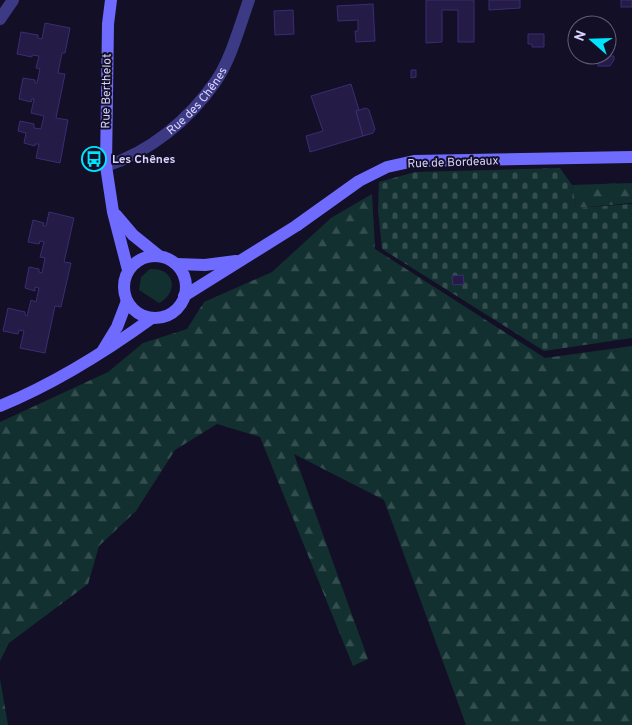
<svg xmlns="http://www.w3.org/2000/svg" width="632" height="725" font-family="Overpass,sans-serif">
	<style>
		.green { fill: #12302f }
		.forest { fill: url(#forest-firs) }
		.cemetery { fill: url(#cemetery-stones) }
		.building { fill: #241b47; stroke: #3b2d73 }
		.lines { fill: none; stroke-linecap: round; stroke-linejoin: round }
		.street { stroke: #3d3a85; stroke-width: 12 }
		.secondary { stroke: #6f6bff; stroke-width: 12 }
		.labels { text-anchor: middle; stroke-width: 4; stroke-linejoin: round; paint-order: stroke }
		.street-label { font-size: 12px; fill: #d9d4ff; stroke: #130f26 }
		.poi-label { font-size: 12px; font-weight: bold; fill: #d9d4ff; stroke: #130f26; text-anchor: start }
	</style>
	<defs>
		<pattern id="forest-firs" width="22" height="20" patternUnits="userSpaceOnUse" patternTransform="scale(1.25)"><rect width="22" height="20" fill="#12302f"/><path d="M5 1l3.5 6h-7zM16 11l3.5 6h-7z" fill="#344d4e"/></pattern>
		<pattern id="cemetery-stones" width="16" height="16" patternUnits="userSpaceOnUse" patternTransform="scale(1.25)"><rect width="16" height="16" fill="#12302f"/><path d="M2 7V4a2 2 0 0 1 4 0v3zM10 15v-3a2 2 0 0 1 4 0v3z" fill="#344d4e"/></pattern>
	</defs>
	<rect width="100%" height="100%" fill="#130f26"/>
	<path class="green" d="M150 269C174 267 180 292 159 303L139 290 141 277Z"/>
	<g class="forest">
		<polygon points="632,183 632,203 576,208 572,185"/>
		<polygon points="372,194 375,249 545,358 632,346 632,725 466,725 384,500 294,454 368,659 353,666 260,437 217,424 175,450 136,511 99,546 88,584 9,643 0,661 0,422 108,372 143,343 187,329 204,302 272,272 331,218"/>
		<polygon points="0,679 8,725 0,725"/>
	</g>
	<polygon class="cemetery" points="560,168 572,185 576,208 632,204 632,338 544,351 382,249 378,210 379,182 415,172"/>
	<g class="building">
		<polygon points="426,0 474,0 474,42 458,42 458,10 442,10 442,42 426,43"/>
		<polygon points="489,0 520,0 520,8 489,10"/>
		<rect x="621" y="0" width="11" height="7"/>
		<polygon points="373,4 375,41 356,42 355,31 358,31 358,20 338,21 337,6"/>
		<polygon points="293,10 294,34 275,35 274,11"/>
		<polygon points="45,23 70,28 65,53 62,53 58,73 65,74 56,118 68,120 60,163 36,158 39,144 35,144 35,146 24,143 26,133 18,131 20,121 34,124 34,128 41,129 44,116 31,113 34,99 32,99 31,102 19,99 23,78 35,80 35,83 37,83 40,69 36,68 39,56 32,55 32,57 17,54 21,32 38,35 38,38 42,39"/>
		<polygon points="528,34 544,34 544,47 532,47 532,44 528,44"/>
		<polygon points="607,34 609,34 608,59 578,58 578,55 607,55"/>
		<polygon points="608,56 614,56 614,60 610,66 598,66 598,58 608,59"/>
		<polygon points="411,70 416,70 416,77 411,78"/>
		<polygon points="351,84 359,110 356,111 363,136 310,152 306,136 323,131 311,96"/>
		<polygon points="366,108 369,110 375,129 373,133 363,136 356,111"/>
		<polygon points="49,212 74,218 64,262 71,263 61,307 55,306 45,353 20,348 24,331 19,330 18,334 3,331 8,308 25,312 25,315 27,316 31,300 36,302 39,288 35,287 35,291 25,288 29,267 39,269 39,272 42,273 45,258 40,257 44,242 40,241 39,244 28,242 33,220 44,223 43,226 46,226"/>
		<polygon points="463,275 464,284 453,285 452,276"/>
	</g>
	<g class="lines">
		<g class="street">
			<polyline points="0,19 13,0"/>
			<path id="s1" d="M106 166C150 152 189 120 216 81 231 59 240 25 249 0"/>
		</g>
		<g class="secondary">
			<polyline points="111,0 108,24 106,166 113,212 128,270"/>
			<polyline points="116,215 133,235 159,256"/>
			<circle cx="155" cy="287" r="31"/>
			<polyline points="176,264 205,265 236,261"/>
			<polyline points="184,296 296,226 359,181 387,167 414,161 632,157"/>
			<polyline points="103,350 117,327 127,301"/>
			<path d="M0 406C54 384 105 352 152 318"/>
		</g>
	</g>
	<defs>
		<symbol id="bus-ring" viewBox="-11 -11 22 22"><circle r="9.5" fill="#130f26" stroke="#00e5ff" stroke-width="1.5"/><path d="M-5-6H5V4H4V6H2V4H-2V6H-4V4H-5ZM-3.5-4V0h7V-4ZM-3.5 1.2v1.5H-2V1.2ZM2 1.2v1.5H3.5V1.2Z" fill="#00e5ff"/></symbol>
	</defs>
	<g fill-rule="evenodd">
		<use href="#bus-ring" x="80" y="145" width="28" height="28"/>
	</g>
	<g class="labels">
		<g class="street-label">
			<text transform="translate(106 91) rotate(-89)" y="4">Rue Berthelot</text>
			<text dy="4" stroke="none"><textPath href="#s1" startOffset="114">Rue des Chênes</textPath></text>
			<text transform="translate(453 162) rotate(-2)" y="4">Rue de Bordeaux</text>
		</g>
		<g class="poi-label">
			<text x="112" y="163">Les Chênes</text>
		</g>
	</g>
	<g transform="translate(592 40) rotate(290)"><circle r="24" fill="#130f26" stroke="#625e7d"/>
	<path d="M0-4L9 19L0 12L-9 19Z" fill="#00e5ff"/>
	<text y="-8" font-size="14" font-weight="bold" text-anchor="middle" fill="#d9d4ff">N</text>
	</g>
</svg>
